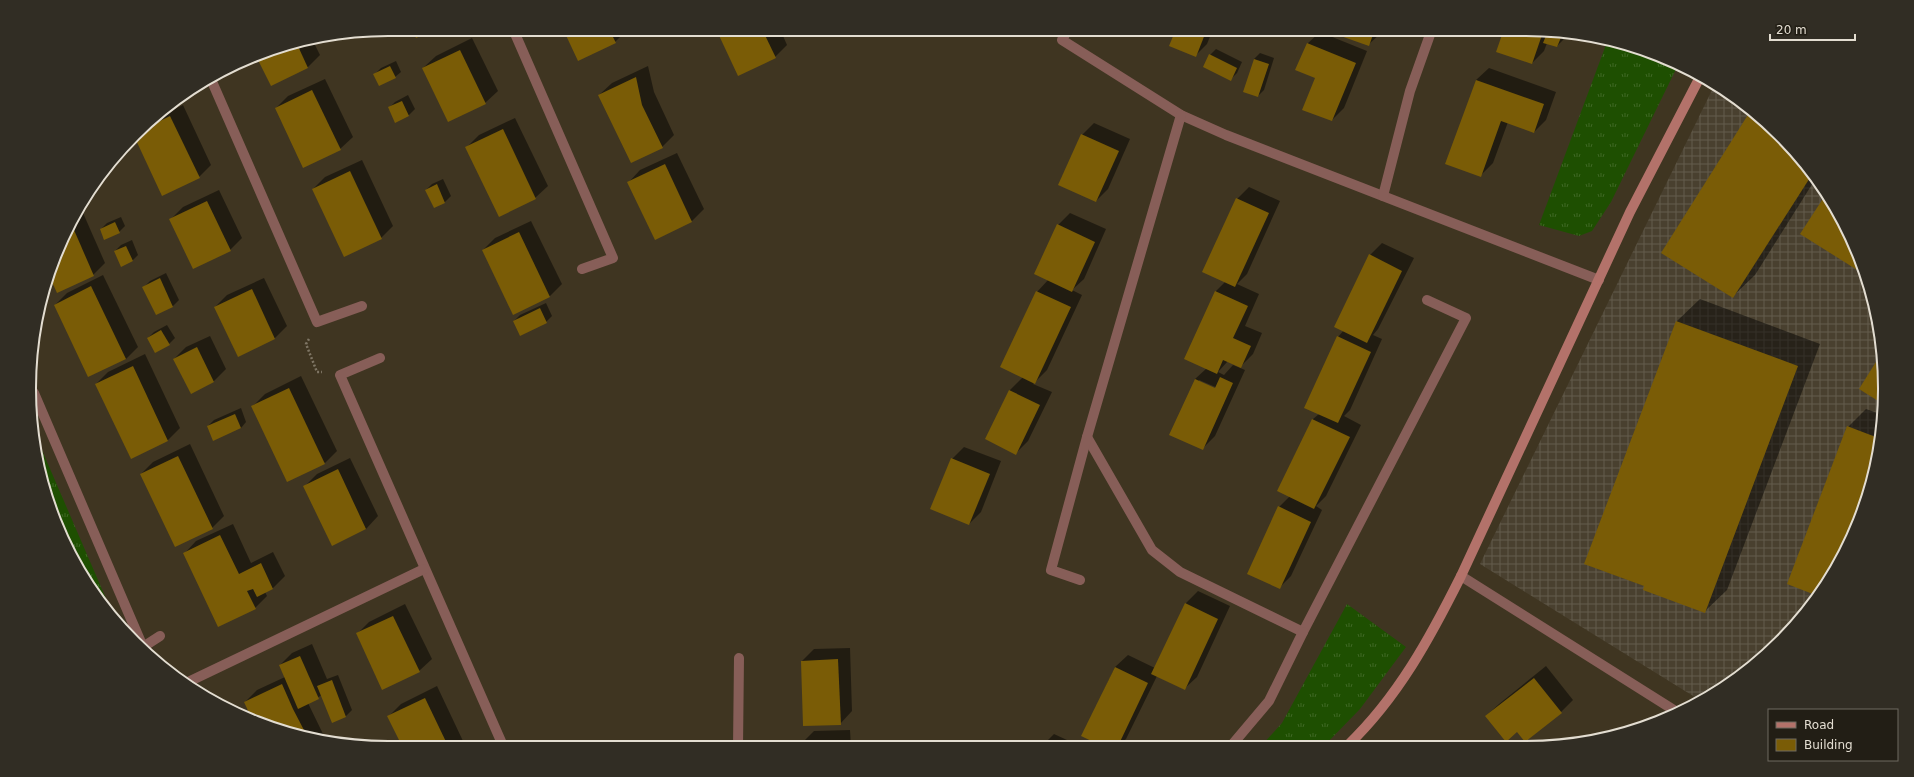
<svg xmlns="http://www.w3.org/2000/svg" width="1914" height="777" font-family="'DejaVu Sans',sans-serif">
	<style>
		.industrial { fill: url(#industrial-grid) }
		.grass { fill: url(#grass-tufts) }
		.shadow { fill: #0007; fill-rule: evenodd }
		.building { fill: #7a5c06 }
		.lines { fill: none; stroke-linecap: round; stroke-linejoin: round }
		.path { stroke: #7f7665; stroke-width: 2.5; stroke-dasharray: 2 2; stroke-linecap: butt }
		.street { stroke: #875e58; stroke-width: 10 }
		.secondary { stroke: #b3726a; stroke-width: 10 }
		.rim { fill: none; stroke: #e3ddd1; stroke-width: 2 }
	</style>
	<defs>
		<pattern id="industrial-grid" width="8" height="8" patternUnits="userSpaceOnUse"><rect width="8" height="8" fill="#49402f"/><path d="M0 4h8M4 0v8" fill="none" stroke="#635b4c"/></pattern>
		<pattern id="grass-tufts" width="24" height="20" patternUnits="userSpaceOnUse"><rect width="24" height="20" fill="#1e4f01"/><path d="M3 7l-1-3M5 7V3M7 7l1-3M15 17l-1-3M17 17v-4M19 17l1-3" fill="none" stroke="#3f6825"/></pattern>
	</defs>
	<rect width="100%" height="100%" fill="#3f3521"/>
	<polygon class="industrial" points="1715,84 1762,118 1811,169 1848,229 1873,295 1884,365 1882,435 1866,504 1825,588 1762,659 1698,699 1480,564"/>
	<g class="grass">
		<polygon points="1607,42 1641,48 1678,65 1611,202 1592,231 1579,236 1539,225"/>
		<polygon points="35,434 117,624 77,568 36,458"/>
		<polygon points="1347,604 1406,647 1360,709 1324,746 1261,746 1282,723"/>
	</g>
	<g class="shadow">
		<polygon points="564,29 627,29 627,30 615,42"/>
		<polygon points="717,29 780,29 787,45 775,57"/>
		<polygon points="1177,29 1213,29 1207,44 1195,56"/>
		<polygon points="1338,29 1382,29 1381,33 1368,45"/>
		<polygon points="1505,29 1526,29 1565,35 1563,40 1557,46 1547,43 1544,51 1532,63"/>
		<polygon points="1320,32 1367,51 1344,108 1332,120 1316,77 1307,44"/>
		<polygon points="472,38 498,91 485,103 423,68 436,56"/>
		<polygon points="313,41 320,55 308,67 271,85 257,55 273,48"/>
		<polygon points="1216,49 1242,62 1237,73 1231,79 1210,55"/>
		<polygon points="1260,53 1274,58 1264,90 1258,96 1254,59"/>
		<polygon points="396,61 401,72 395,77 375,74 381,68"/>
		<polygon points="648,66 654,92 674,135 662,147 599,95 612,83"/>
		<polygon points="1489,68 1556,92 1546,120 1534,132 1508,122 1493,163 1481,175 1476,80"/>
		<polygon points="325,79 353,137 340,149 276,108 288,96"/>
		<polygon points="408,95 415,109 409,115 396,121 389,108 395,102"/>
		<polygon points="183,105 211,165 199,177 136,137 150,121"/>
		<polygon points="1752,111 1762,118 1811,169 1816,178 1755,275 1732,297 1663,252"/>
		<polygon points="515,118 548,186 535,198 467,147 479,135"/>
		<polygon points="1094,123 1130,139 1108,189 1096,201 1082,135"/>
		<polygon points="677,153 704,209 692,221 628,183 640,170"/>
		<polygon points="362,160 393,226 381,238 313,189 325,177"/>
		<polygon points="443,179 451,196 445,202 434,207 426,190 432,184"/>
		<path d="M1249 187 1280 201 1247 274 1237 284 1259 294 1245 326 1262 333 1253 354 1241 366 1228 361 1218 372 1224 375 1233 365 1245 370 1215 436 1202 449 1195 379 1207 368 1216 291 1225 282 1237 199ZM1199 380 1220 389 1219 391 1199 382Z"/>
		<polygon points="219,190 242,238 230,250 171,219 183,207"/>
		<polygon points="80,206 105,263 93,275 49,272"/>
		<polygon points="1070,213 1106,229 1084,279 1072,290 1082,295 1047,370 1033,384 1052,392 1028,441 1016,453 986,439 1010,390 1023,377 1037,292 1048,280 1058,225"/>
		<polygon points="121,217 125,226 119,232 101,229 107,223"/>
		<polygon points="531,221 562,284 550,296 513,314 483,250 495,238"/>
		<polygon points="132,240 138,255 132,261 115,251 121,245"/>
		<polygon points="1382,243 1414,258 1378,329 1373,335 1382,339 1350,410 1344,416 1361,425 1326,496 1316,506 1322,510 1291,576 1279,588 1279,507 1290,496 1278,491 1313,419 1319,414 1338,337 1344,330 1370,255"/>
		<polygon points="166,273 179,300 173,306 156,314 144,287 150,281"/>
		<polygon points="103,275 138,347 126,359 55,305 67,293"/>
		<polygon points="264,278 287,326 275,338 238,356 215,307 227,295"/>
		<polygon points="1700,299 1820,344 1727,590 1704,612 1645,586 1586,564 1677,321"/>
		<polygon points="546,303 552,316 546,322 514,321 520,315"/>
		<polygon points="167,325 175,338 169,344 148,338 154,332"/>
		<polygon points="210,336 226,369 214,381 191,393 174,359 186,347"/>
		<polygon points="145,354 180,428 168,440 131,458 96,384 108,372"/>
		<polygon points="1882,354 1884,365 1883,403 1860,389"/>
		<polygon points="301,376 337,451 325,463 253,406 265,394"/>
		<polygon points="241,408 246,422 241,428 208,426 214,420"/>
		<polygon points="1866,409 1883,415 1882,435 1866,504 1848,427"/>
		<polygon points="190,444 224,516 212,528 141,474 153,462"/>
		<polygon points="964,447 1001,461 981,512 969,524 952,459"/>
		<polygon points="350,458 378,516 366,529 305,486 317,474"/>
		<polygon points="233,524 251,563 273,552 285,576 273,588 265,592 267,596 255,608 184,554 196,541"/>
		<polygon points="1198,591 1230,606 1197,677 1184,689 1157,676 1126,739 1119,746 1105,746 1083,735 1115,667 1128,655 1155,668 1186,603"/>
		<polygon points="405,604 432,659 419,671 383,688 357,634 369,622"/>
		<polygon points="312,644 327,679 338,675 352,710 346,716 333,721 322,695 308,703 324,736 323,737 273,729 253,718 245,702 257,690 285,677 280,665 292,653"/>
		<polygon points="850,648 852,711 840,724 802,661 814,649"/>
		<polygon points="1546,666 1573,700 1561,712 1517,731 1486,716 1499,704"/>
		<polygon points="437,686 463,741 457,748 404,748 389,716 401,704"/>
		<polygon points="850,730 851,747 802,747 802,743 814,731"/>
		<polygon points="1054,734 1080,746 1042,746"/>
	</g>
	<g class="building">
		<polygon points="412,29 436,29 416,38"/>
		<polygon points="563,29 609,29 616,43 578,61"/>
		<polygon points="716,29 762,29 776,58 738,76"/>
		<polygon points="1176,29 1207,29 1196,57 1169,46"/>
		<polygon points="1337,29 1375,29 1369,46 1335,34"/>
		<polygon points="1504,29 1525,29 1543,32 1532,64 1496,52"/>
		<polygon points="1547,33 1562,35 1557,47 1543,43"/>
		<polygon points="1307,43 1356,63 1332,121 1302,110 1315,78 1295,70"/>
		<polygon points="297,44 308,68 271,86 256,56 273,48"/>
		<polygon points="460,50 486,104 448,122 422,68"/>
		<polygon points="1209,54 1237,68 1231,81 1203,67"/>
		<polygon points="1254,59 1269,64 1258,97 1243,92"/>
		<polygon points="390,66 396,78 379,86 373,74"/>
		<polygon points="636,77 642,105 663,148 631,163 598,95"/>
		<polygon points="1476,80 1544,104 1534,133 1501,121 1481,177 1445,164"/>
		<polygon points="312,90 341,150 303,168 275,108"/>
		<polygon points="402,101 409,116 395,123 388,107"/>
		<polygon points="1751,110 1762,118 1813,173 1733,298 1661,253"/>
		<polygon points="170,116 200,178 162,196 135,138 142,130"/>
		<polygon points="503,129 536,199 499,217 465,147"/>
		<polygon points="1081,134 1119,151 1096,202 1058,185"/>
		<polygon points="665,164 692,222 655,240 627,182"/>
		<polygon points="350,171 382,239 344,257 312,189"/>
		<polygon points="437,184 445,203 434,208 425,190"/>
		<polygon points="1826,194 1848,229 1863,271 1862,273 1800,234"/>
		<polygon points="1236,198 1269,213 1235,287 1202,272"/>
		<polygon points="207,201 231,251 193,269 169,219"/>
		<polygon points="115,222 120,233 104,240 100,229"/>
		<polygon points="71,223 94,276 57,293 48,273"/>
		<polygon points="1057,224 1095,242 1072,292 1034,274"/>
		<polygon points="519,232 550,297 513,315 482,250"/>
		<polygon points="126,246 133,261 121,267 114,251"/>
		<polygon points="1369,254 1402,271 1367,343 1334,327"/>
		<polygon points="160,278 173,307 156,315 142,287"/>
		<polygon points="91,286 126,359 88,377 54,305"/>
		<polygon points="252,289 275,339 238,357 214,307"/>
		<polygon points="1036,291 1071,307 1035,384 1000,367"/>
		<polygon points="1215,291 1248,306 1233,338 1251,346 1241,368 1223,360 1217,374 1184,359"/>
		<polygon points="540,308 547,323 520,336 513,321"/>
		<polygon points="1676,321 1798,366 1705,613 1643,590 1644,586 1584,564"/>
		<polygon points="161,330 170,345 155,353 147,338"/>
		<polygon points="1337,336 1371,352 1338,423 1304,408"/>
		<polygon points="197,347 214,382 191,394 173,359"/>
		<polygon points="1881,354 1884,365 1883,404 1859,389"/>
		<polygon points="133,366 168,441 131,459 95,384"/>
		<polygon points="1220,377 1233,383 1203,450 1169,435 1195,379 1215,388"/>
		<polygon points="289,388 325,464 287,482 251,406"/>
		<polygon points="1009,390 1040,405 1016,455 985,439"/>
		<polygon points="235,414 241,428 213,441 207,426"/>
		<polygon points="1312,419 1350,437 1314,509 1277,491"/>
		<polygon points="1847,426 1881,439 1866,504 1825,588 1818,596 1787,584"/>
		<polygon points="178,456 213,529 175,547 140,474"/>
		<polygon points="951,458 990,474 969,525 930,509"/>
		<polygon points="338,469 366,529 332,546 303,486"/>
		<polygon points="1278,506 1311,522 1280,589 1247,574"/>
		<polygon points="220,535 239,574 261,563 273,589 257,597 253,589 247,591 256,609 218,627 183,553"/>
		<polygon points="1185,603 1218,619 1185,690 1151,674"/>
		<polygon points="393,616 420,672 382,690 356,633"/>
		<polygon points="300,656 319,699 298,709 279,665"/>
		<polygon points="838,659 841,725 803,726 801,661"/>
		<polygon points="1115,667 1148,683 1118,746 1102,746 1081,736"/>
		<polygon points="1534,678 1562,713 1525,742 1517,732 1506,742 1485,716"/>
		<polygon points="332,680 346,717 332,723 317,686"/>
		<polygon points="282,684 293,709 306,734 273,729 251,717 244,702"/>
		<polygon points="425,698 449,748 403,748 387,716"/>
		<polygon points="838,741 838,747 801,747 801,743"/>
	</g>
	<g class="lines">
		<g class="path">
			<polyline points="1024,29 1039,30 1045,33"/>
			<polyline points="309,339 306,344 317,372 322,372"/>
		</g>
		<g class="street">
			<polyline points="513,29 613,258 582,269"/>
			<polyline points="1068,29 1062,40 1181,115 1226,135 1599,280"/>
			<polyline points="210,77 317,322 362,306"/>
			<polyline points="1383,196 1410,91 1432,29"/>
			<polyline points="380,358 340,375 504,748"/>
			<polyline points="34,393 143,647 160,636"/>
			<polyline points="1087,437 1152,550 1180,572 1303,632 1466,318 1427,300"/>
			<polyline points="1461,576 1677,712"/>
			<polyline points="1080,580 1051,570 1087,437 1181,115"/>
			<polyline points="186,683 424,569"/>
			<polyline points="1231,746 1269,701 1303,632"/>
			<polyline points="738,747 739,658"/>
		</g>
		<path class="secondary" d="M1348 745C1398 697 1430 638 1461 576L1630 212 1701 75"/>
	</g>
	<path d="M0 0H1914V777H0ZM388 36H1526A352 352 0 0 1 1878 388V389A352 352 0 0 1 1526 741H388A352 352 0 0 1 36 389V388A352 352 0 0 1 388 36Z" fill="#312d24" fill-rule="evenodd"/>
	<path class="rim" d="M388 36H1526A352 352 0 0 1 1878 388V389A352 352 0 0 1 1526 741H388A352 352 0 0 1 36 389V388A352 352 0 0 1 388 36Z"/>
	<rect x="1768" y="709" width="130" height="52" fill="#221e15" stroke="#6f6a60"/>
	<rect x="1776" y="722" width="20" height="6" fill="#b3726a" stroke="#6f6a60"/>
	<text x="1804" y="729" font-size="12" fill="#e3ddd1">Road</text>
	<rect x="1776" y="739" width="20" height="12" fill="#7a5c06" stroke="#6f6a60"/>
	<text x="1804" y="749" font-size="12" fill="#e3ddd1">Building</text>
	<path d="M1770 34v6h85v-6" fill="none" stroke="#e3ddd1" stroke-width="2"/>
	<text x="1776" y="34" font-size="12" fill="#e3ddd1" stroke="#221e15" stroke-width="3" paint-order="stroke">20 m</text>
</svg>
